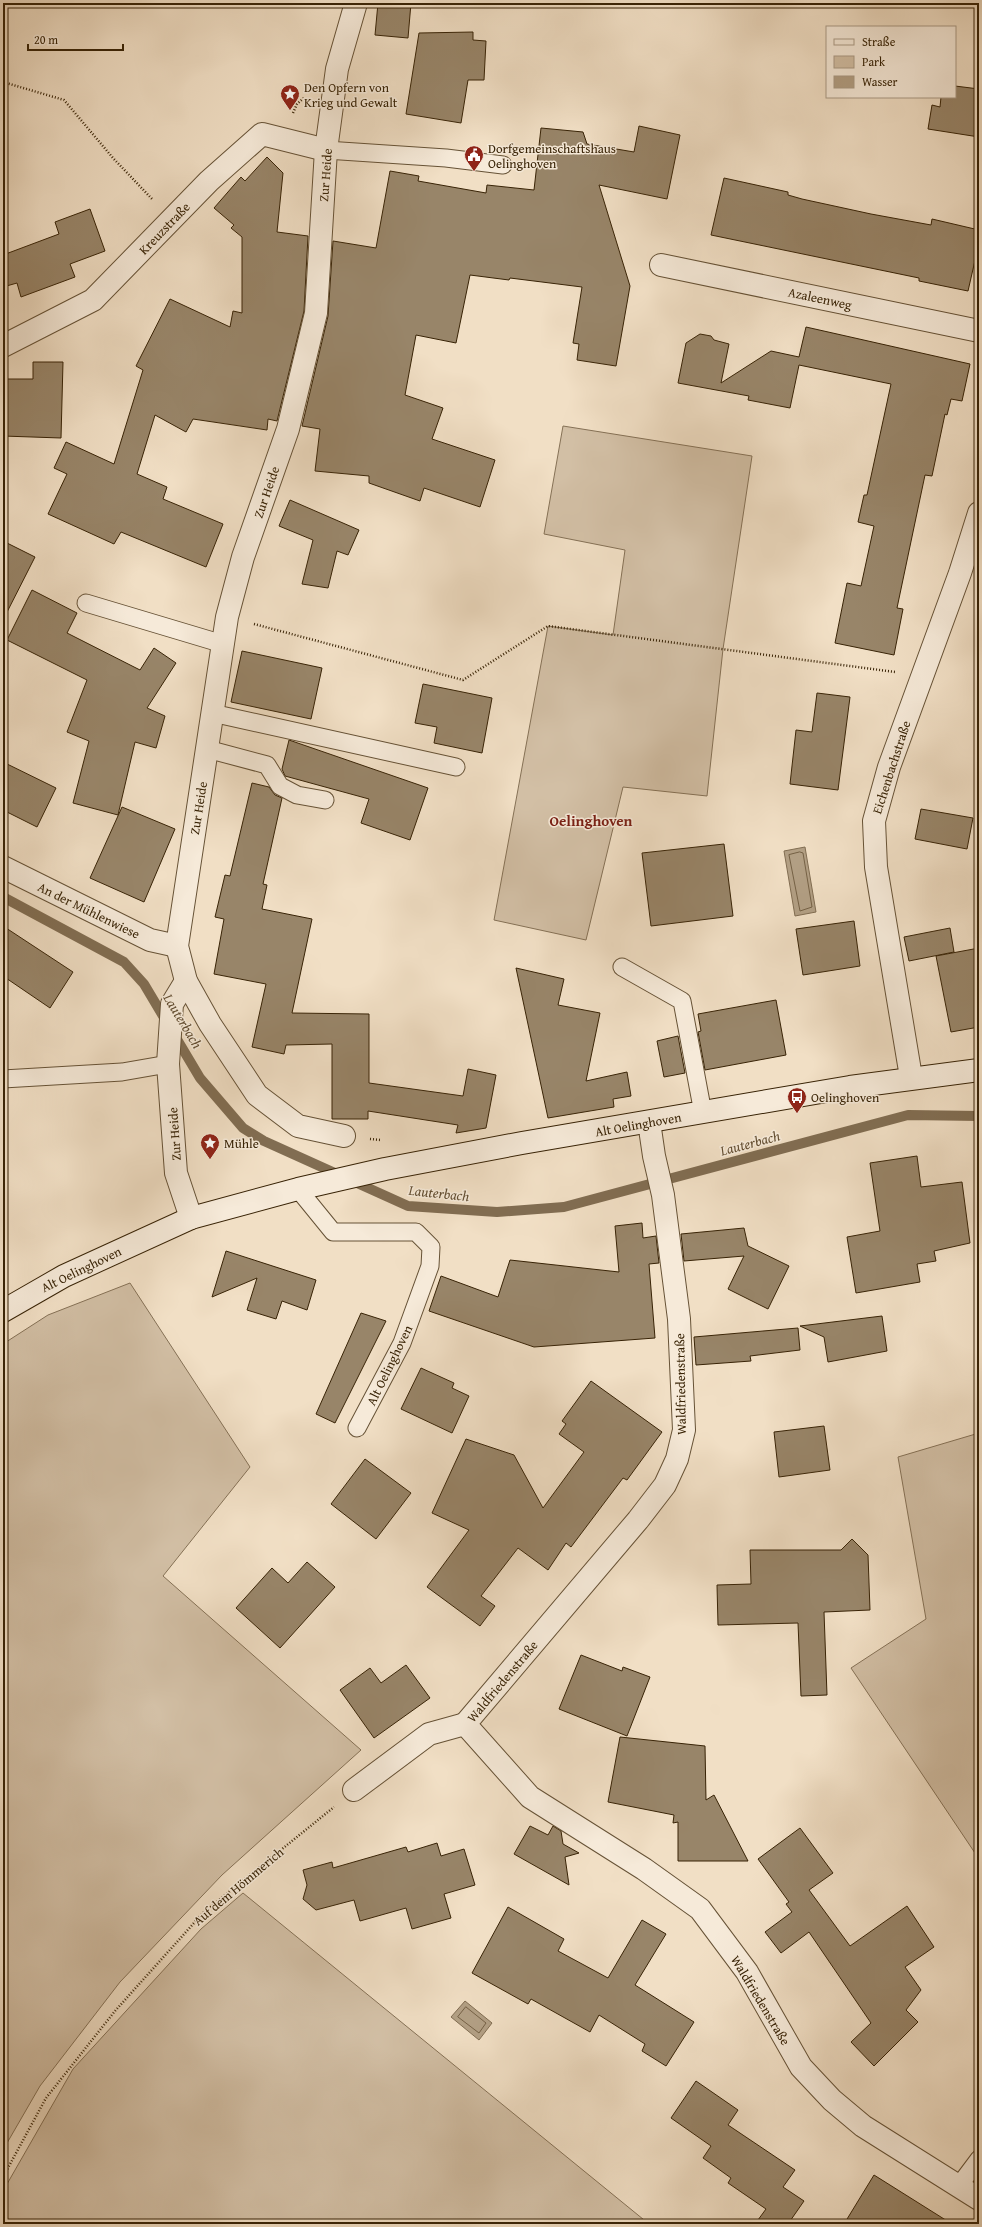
<svg xmlns="http://www.w3.org/2000/svg" width="982" height="2227" font-family="'Gentium Book Plus',serif">
	<style>
		.green { fill: #d2bfa5; stroke: #857156 }
		.water { fill: #b29f84; stroke: #816d52 }
		.lines { fill: none; stroke-linecap: round; stroke-linejoin: round }
		.shore { stroke: #756145; stroke-width: 1 }
		.stream { stroke: #816d52; stroke-width: 10 }
		.building { fill: #988569; stroke: #382306 }
		.lane-casing { stroke: #665236; stroke-width: 19 }
		.street-casing { stroke: #665236; stroke-width: 24 }
		.secondary-casing { stroke: #382306; stroke-width: 24 }
		.path { stroke: #382306; stroke-width: 2.5; stroke-dasharray: 1 2; stroke-linecap: butt }
		.lane { stroke: #f6ead9; stroke-width: 17 }
		.street { stroke: #f6ead9; stroke-width: 22 }
		.secondary { stroke: #f6ead9; stroke-width: 22 }
		.labels { text-anchor: middle; stroke-width: 3; stroke-linejoin: round; paint-order: stroke }
		.poi-label { font-size: 13px; fill: #382306; stroke: #f6ead9; text-anchor: start }
		.street-label { font-size: 13px; fill: #382306; stroke: #f6ead9 }
		.water-label { font-size: 14px; font-style: italic; fill: #634e32; stroke: #f6ead9 }
		.quarter-label { font-size: 15px; font-weight: bold; fill: #7a1f14; stroke: #f6ead9 }
	</style>
	<rect width="100%" height="100%" fill="#f1dfc5"/>
	<filter id="stains"><feTurbulence type="fractalNoise" baseFrequency=".005" numOctaves="4"/><feColorMatrix values="0 0 0 0 .2 0 0 0 0 .09 0 0 0 0 .02 0 0 0 .5 -.17"/></filter>
	<radialGradient id="worn" r=".72"><stop offset=".6" stop-color="#630" stop-opacity="0"/><stop offset="1" stop-color="#630" stop-opacity=".3"/></radialGradient>
	<g class="green">
		<polygon points="563,426 752,456 723,649 707,796 623,787 586,940 494,920 548,626 613,635 625,550 544,534"/>
		<polygon points="130,1283 250,1467 163,1576 361,1750 222,1875 120,1982 40,2086 3,2150 3,1344 48,1315"/>
		<polygon points="979,1433 979,1859 851,1668 926,1619 898,1457"/>
		<polygon points="243,1893 649,2224 3,2224 3,2191 73,2069 201,1929"/>
	</g>
	<g class="water">
		<polygon points="805,847 816,912 795,916 784,851"/>
		<polygon points="465,2001 492,2023 479,2040 451,2017"/>
	</g>
	<g class="lines">
		<g class="shore">
			<polygon points="800,852 803,853 812,907 800,911 789,855"/>
			<polygon points="466,2007 486,2023 479,2033 458,2017"/>
		</g>
		<polyline class="stream" points="3,897 124,962 144,984 200,1078 243,1128 264,1141 408,1206 497,1212 564,1207 908,1115 979,1116"/>
	</g>
	<g class="building">
		<polygon points="378,3 411,3 408,38 375,35"/>
		<polygon points="473,32 473,40 486,41 484,80 468,80 461,123 406,114 419,33"/>
		<polygon points="955,86 979,89 979,137 928,129 932,105 940,107 941,97 955,97"/>
		<polygon points="639,126 680,135 667,199 599,185 630,286 616,366 577,360 579,344 573,343 582,287 510,278 509,280 470,275 456,343 416,335 405,395 443,408 432,439 495,460 480,507 424,488 420,501 369,483 369,476 315,471 320,429 302,426 328,316 333,241 376,248 390,171 419,176 418,181 486,193 487,185 534,190 541,128 583,132 587,144 634,152"/>
		<polygon points="267,157 283,173 277,232 308,236 304,311 277,421 268,419 267,430 193,419 186,432 155,415 137,474 167,487 163,499 223,524 206,567 121,532 114,544 48,514 67,474 54,468 66,442 114,464 143,370 136,366 170,299 230,327 233,311 242,313 242,237 231,228 234,225 214,208 241,177 245,181"/>
		<polygon points="724,178 788,192 788,195 802,199 871,214 931,225 932,219 979,230 979,243 968,291 919,281 919,278 711,235"/>
		<polygon points="90,209 105,251 70,264 75,277 21,297 17,283 3,287 3,255 59,234 55,222"/>
		<polygon points="806,327 970,364 962,401 951,399 947,415 945,414 932,476 925,475 897,608 903,609 894,655 835,643 847,583 861,586 874,526 858,522 864,495 867,495 891,384 799,365 790,408 748,400 749,396 678,383 686,343 700,334 711,336 714,340 729,344 721,383 771,351 799,357"/>
		<polygon points="33,362 63,362 61,438 3,436 3,379 33,379"/>
		<polygon points="290,500 359,530 348,555 337,551 328,588 302,584 313,540 279,526"/>
		<polygon points="3,541 35,557 3,620"/>
		<polygon points="32,590 77,613 67,633 140,670 154,648 176,663 147,708 165,716 156,748 135,742 118,815 73,803 89,741 67,732 87,680 7,640"/>
		<polygon points="242,651 322,668 311,719 231,702"/>
		<polygon points="423,684 492,698 482,753 434,743 437,727 415,723"/>
		<polygon points="817,693 850,697 838,790 790,784 796,730 812,732"/>
		<polygon points="289,740 428,788 410,840 361,823 369,799 285,776 282,769"/>
		<polygon points="3,762 56,788 37,827 3,810"/>
		<polygon points="252,783 269,787 275,795 282,798 263,884 267,885 262,909 312,919 292,1013 369,1014 369,1083 463,1096 468,1069 496,1075 486,1128 456,1133 458,1125 368,1111 368,1119 332,1119 332,1044 286,1045 284,1054 252,1047 266,984 214,974 224,919 215,917 225,875 230,876"/>
		<polygon points="122,807 175,829 144,902 90,878"/>
		<polygon points="921,809 973,818 967,849 915,839"/>
		<polygon points="724,844 733,916 651,926 642,853"/>
		<polygon points="854,921 860,966 803,975 796,929"/>
		<polygon points="3,926 73,972 50,1008 3,976"/>
		<polygon points="950,928 954,952 909,961 904,937"/>
		<polygon points="979,948 979,1027 951,1032 936,956"/>
		<polygon points="516,968 564,979 558,1005 600,1013 586,1081 627,1072 631,1096 613,1099 614,1107 548,1118"/>
		<polygon points="776,1000 786,1055 705,1070 698,1032 701,1031 698,1014"/>
		<polygon points="678,1036 685,1073 664,1077 657,1041"/>
		<polygon points="917,1156 921,1187 962,1182 970,1243 934,1251 936,1261 917,1264 920,1282 856,1293 847,1237 880,1231 870,1163"/>
		<polygon points="642,1223 643,1238 656,1236 659,1263 649,1264 655,1338 534,1347 429,1311 441,1276 498,1297 510,1260 619,1272 615,1226"/>
		<polygon points="744,1228 748,1246 789,1266 768,1309 728,1289 744,1256 684,1261 681,1234"/>
		<polygon points="226,1251 316,1280 307,1310 282,1301 276,1319 247,1310 257,1278 212,1297"/>
		<polygon points="361,1313 386,1321 335,1423 316,1414"/>
		<polygon points="882,1316 887,1351 828,1362 824,1337 800,1326"/>
		<polygon points="798,1328 800,1350 750,1356 751,1361 696,1365 694,1337"/>
		<polygon points="421,1368 454,1383 452,1388 469,1396 452,1433 401,1409"/>
		<polygon points="591,1381 662,1432 627,1480 623,1478 571,1547 566,1543 548,1570 518,1548 481,1596 495,1606 480,1626 427,1587 469,1530 432,1513 466,1439 514,1455 543,1508 584,1452 559,1434 566,1424 562,1421"/>
		<polygon points="824,1426 830,1470 779,1477 774,1432"/>
		<polygon points="365,1459 411,1493 376,1539 331,1504"/>
		<polygon points="852,1539 868,1555 870,1610 824,1612 827,1695 801,1696 798,1623 718,1625 717,1585 751,1584 750,1550 841,1550"/>
		<polygon points="307,1562 335,1587 280,1648 236,1608 272,1568 288,1583"/>
		<polygon points="581,1655 622,1671 623,1667 650,1677 627,1736 559,1709"/>
		<polygon points="406,1665 430,1698 374,1738 340,1690 370,1668 381,1683"/>
		<polygon points="620,1737 705,1746 706,1800 714,1795 748,1861 678,1861 678,1822 673,1823 674,1815 608,1802"/>
		<polygon points="530,1826 548,1835 553,1826 561,1831 563,1844 579,1853 565,1857 569,1885 514,1854"/>
		<polygon points="800,1828 833,1873 809,1890 850,1946 907,1906 934,1947 905,1967 921,1990 906,2010 918,2022 874,2066 851,2042 871,2023 809,1932 781,1953 765,1932 792,1912 786,1904 789,1902 758,1859"/>
		<polygon points="437,1843 441,1856 464,1849 475,1885 444,1894 451,1918 412,1929 406,1908 360,1921 354,1900 316,1910 303,1899 307,1885 303,1870 332,1862 333,1868 406,1847 408,1852"/>
		<polygon points="508,1907 564,1939 558,1951 608,1978 642,1920 666,1934 635,1985 694,2022 666,2066 642,2051 645,2044 599,2015 590,2032 531,1999 528,2004 472,1973"/>
		<polygon points="696,2081 738,2110 728,2125 795,2170 783,2187 804,2201 788,2224 755,2224 766,2209 728,2183 731,2178 703,2158 711,2146 671,2118"/>
		<polygon points="874,2175 952,2224 844,2224"/>
	</g>
	<g class="lines">
		<defs>
			<g id="lane">
				<polyline points="326,150 446,158 503,165"/>
				<polyline points="86,603 223,644"/>
				<polyline points="212,713 456,767"/>
				<polyline points="207,749 267,765 280,786 297,795 325,800"/>
				<polyline points="622,967 682,1001 703,1113"/>
				<polyline points="3,1079 122,1072 168,1064"/>
				<polyline points="298,1189 333,1232 416,1232 431,1247 430,1266 402,1343 357,1428"/>
				<polyline points="958,2187 979,2159"/>
			</g>
			<g id="street">
				<polyline points="661,265 979,331"/>
				<polyline points="3,346 93,300 209,181 262,134 326,150"/>
				<polyline points="3,867 150,940 177,946"/>
				<polyline points="186,981 172,1004 168,1064 176,1173 191,1218"/>
				<polyline points="911,1077 876,867 874,821 889,767 960,573 979,513"/>
				<polyline points="649,1122 654,1156 663,1195 679,1319 684,1430 677,1459 665,1485 638,1520 465,1724 530,1797 644,1869 700,1909 747,1972 801,2067 832,2100 863,2126 979,2199"/>
				<polyline points="344,1136 298,1126 257,1095 210,1024 186,981 177,946 227,617 243,557 288,429 316,313 326,150 337,69 356,3"/>
				<polyline points="354,1790 429,1734 465,1724"/>
			</g>
			<polyline id="secondary" points="3,1311 64,1276 191,1218 298,1189 385,1169 522,1143 850,1087 979,1070"/>
		</defs>
		<use href="#lane" class="lane-casing"/>
		<use href="#street" class="street-casing"/>
		<use href="#secondary" class="secondary-casing"/>
		<g class="path">
			<polyline points="3,82 64,100 113,158 153,200"/>
			<polyline points="293,113 297,104 305,97"/>
			<polyline points="254,624 463,680 548,626 895,672"/>
			<polyline points="370,1139 381,1140"/>
			<polyline points="3,2177 46,2098 115,2011 203,1913 334,1807"/>
		</g>
		<use href="#lane" class="lane"/>
		<use href="#street" class="street"/>
		<use href="#secondary" class="secondary"/>
	</g>
	<defs>
		<symbol id="sight-pin" viewBox="-11 -11 22 30"><path d="M0 17L-7.5 6A9.5 9.5 0 1 1 7.5 6Z" fill="#8f2418" stroke="#f6ead9"/><path d="M0-6L1.8-2.2L6-1.7L2.9 1.2L3.7 5.4L0 3.3L-3.7 5.4L-2.9 1.2L-6-1.7L-1.8-2.2Z" fill="#fff"/></symbol>
		<symbol id="civic-pin" viewBox="-11 -11 22 30"><path d="M0 17L-7.5 6A9.5 9.5 0 1 1 7.5 6Z" fill="#8f2418" stroke="#f6ead9"/><path d="M-.6-6.5H3V-4.5H.6V-3L4-1V1h2V6H-6V1h2V-1L-.6-3ZM-1.2 2.5V6h2.4V2.5Z" fill="#fff"/></symbol>
		<symbol id="bus-pin" viewBox="-11 -11 22 30"><path d="M0 17L-7.5 6A9.5 9.5 0 1 1 7.5 6Z" fill="#8f2418" stroke="#f6ead9"/><path d="M-5-6H5V4H4V6H2V4H-2V6H-4V4H-5ZM-3.5-4V0h7V-4ZM-3.5 1.2v1.5H-2V1.2ZM2 1.2v1.5H3.5V1.2Z" fill="#fff"/></symbol>
	</defs>
	<g fill-rule="evenodd">
		<use href="#sight-pin" x="279" y="83" width="22" height="30"/>
		<use href="#civic-pin" x="463" y="144" width="22" height="30"/>
		<use href="#bus-pin" x="786" y="1086" width="22" height="30"/>
		<use href="#sight-pin" x="199" y="1132" width="22" height="30"/>
	</g>
	<g class="labels">
		<g class="poi-label">
			<text x="304" y="92">Den Opfern von<tspan x="304" dy="15">Krieg und Gewalt</tspan></text>
			<text x="488" y="153">Dorfgemeinschaftshaus<tspan x="488" dy="15">Oelinghoven</tspan></text>
			<text x="811" y="1102">Oelinghoven</text>
			<text x="224" y="1148">Mühle</text>
		</g>
		<g class="street-label">
			<text transform="translate(325 175) rotate(-86)" y="5">Zur Heide</text>
			<text transform="translate(164 228) rotate(-46)" y="5">Kreuzstraße</text>
			<text transform="translate(820 298) rotate(12)" y="5">Azaleenweg</text>
			<text transform="translate(266 492) rotate(-71)" y="5">Zur Heide</text>
			<text transform="translate(891 767) rotate(-72)" y="5">Eichenbachstraße</text>
			<text transform="translate(198 808) rotate(-81)" y="5">Zur Heide</text>
			<text transform="translate(89 910) rotate(26)" y="5">An der Mühlenwiese</text>
			<text transform="translate(638 1124) rotate(-10)" y="5">Alt Oelinghoven</text>
			<text transform="translate(174 1134) rotate(-94)" y="5">Zur Heide</text>
			<text transform="translate(81 1269) rotate(-26)" y="5">Alt Oelinghoven</text>
			<text transform="translate(389 1365) rotate(-64)" y="5">Alt Oelinghoven</text>
			<text transform="translate(680 1384) rotate(-91)" y="5">Waldfriedenstraße</text>
			<text transform="translate(502 1681) rotate(-50)" y="5">Waldfriedenstraße</text>
			<text transform="translate(238 1886) rotate(-40)" y="5">Auf dem Hömmerich</text>
			<text transform="translate(761 2000) rotate(59)" y="5">Waldfriedenstraße</text>
		</g>
		<g class="water-label">
			<text transform="translate(183 1021) rotate(59)" y="5">Lauterbach</text>
			<text transform="translate(750 1143) rotate(-15)" y="5">Lauterbach</text>
			<text transform="translate(439 1193) rotate(6)" y="5">Lauterbach</text>
		</g>
		<g class="quarter-label">
			<text x="591" y="826">Oelinghoven</text>
		</g>
	</g>
	<rect width="982" height="2227" fill="none" stroke="#f1dfc5" stroke-width="16"/>
	<rect x="4" y="4" width="974" height="2219" fill="none" stroke="#382306" stroke-width="2"/>
	<rect x="8" y="8" width="966" height="2211" fill="none" stroke="#382306"/>
	<rect x="826" y="26" width="130" height="72" fill="#f6ead9" stroke="#aa9a85"/>
	<rect x="834" y="39" width="20" height="6" fill="#f6ead9" stroke="#aa9a85"/>
	<text x="862" y="46" font-size="12" fill="#382306">Straße</text>
	<rect x="834" y="56" width="20" height="12" fill="#d2bfa5" stroke="#aa9a85"/>
	<text x="862" y="66" font-size="12" fill="#382306">Park</text>
	<rect x="834" y="76" width="20" height="12" fill="#b29f84" stroke="#aa9a85"/>
	<text x="862" y="86" font-size="12" fill="#382306">Wasser</text>
	<path d="M28 44v6h95v-6" fill="none" stroke="#382306" stroke-width="2"/>
	<text x="34" y="44" font-size="12" fill="#382306" stroke="#f6ead9" stroke-width="3" paint-order="stroke">20 m</text>
	<rect width="100%" height="100%" filter="url(#stains)"/>
	<rect width="100%" height="100%" fill="url(#worn)"/>
</svg>
